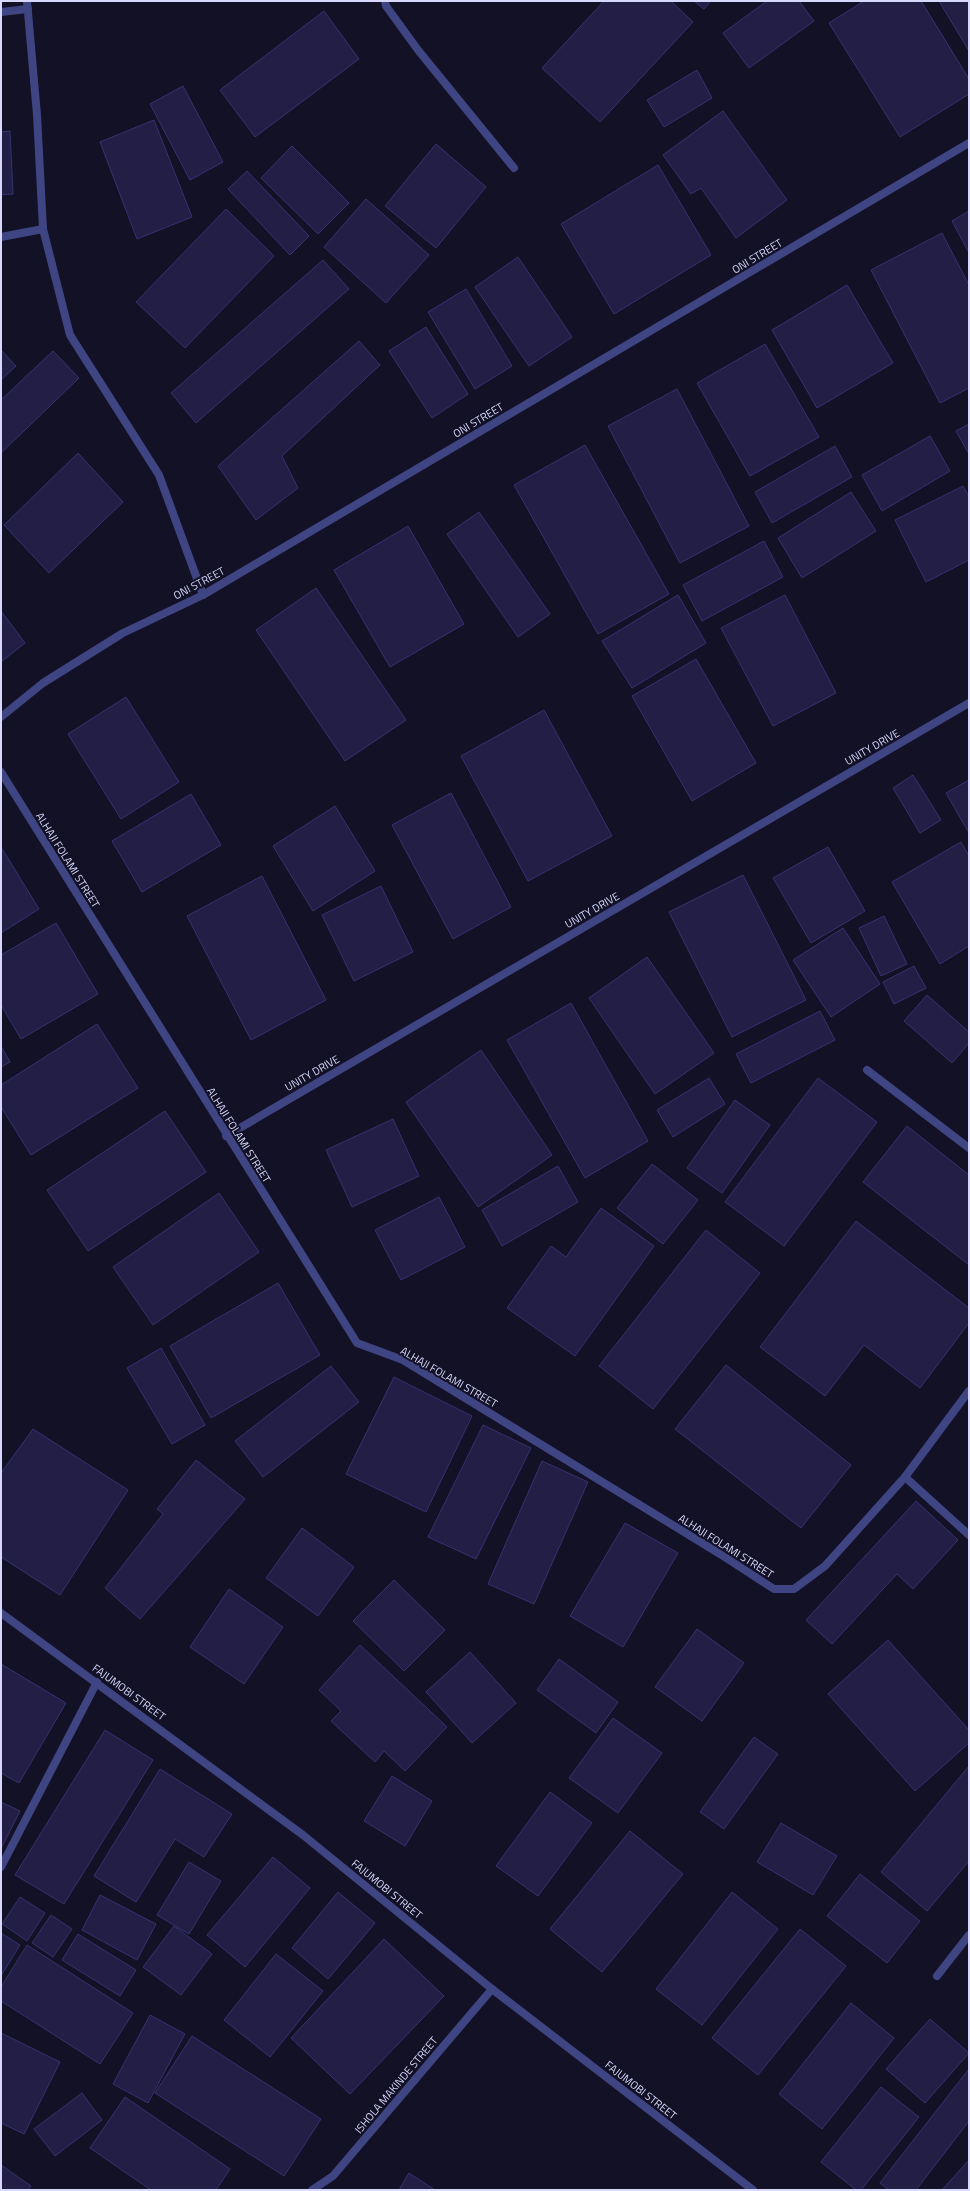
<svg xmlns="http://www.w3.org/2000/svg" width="970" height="2191" font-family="'Titillium Web',sans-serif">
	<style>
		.building { fill: #221e45; stroke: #373270 }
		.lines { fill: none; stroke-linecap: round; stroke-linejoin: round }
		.street { stroke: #3f4482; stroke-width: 8 }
		.labels { text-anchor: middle; stroke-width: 4; stroke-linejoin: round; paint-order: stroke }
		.street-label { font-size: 11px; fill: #d8d8fc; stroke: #121126 }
	</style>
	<rect width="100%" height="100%" fill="#121126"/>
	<g class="building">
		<polygon points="604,1 671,1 693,22 600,122 542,68"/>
		<polygon points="694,1 711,1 704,9"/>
		<polygon points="767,1 799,1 814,21 749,68 723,33"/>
		<polygon points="864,1 921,1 969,79 969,94 900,137 829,23"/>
		<polygon points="939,1 969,1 969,51"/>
		<polygon points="324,11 359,59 255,137 220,90"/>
		<polygon points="697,70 712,98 664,127 647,100"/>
		<polygon points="183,86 223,162 190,180 150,104"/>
		<polygon points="723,111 787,200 736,238 701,188 691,194 663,155"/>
		<polygon points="154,120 192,217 137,239 100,142"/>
		<polygon points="10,131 13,194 1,195 1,132"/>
		<polygon points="436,144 486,187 436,248 385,206"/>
		<polygon points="292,146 349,203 318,234 261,178"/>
		<polygon points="658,165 711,255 614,314 561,224"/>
		<polygon points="247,171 309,236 290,255 228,189"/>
		<polygon points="366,199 429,255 386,303 324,247"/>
		<polygon points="226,209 274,256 185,348 136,302"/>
		<polygon points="969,211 969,253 952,221"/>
		<polygon points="942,233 969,285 969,388 940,403 871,270"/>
		<polygon points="518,257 572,337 529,366 475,287"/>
		<polygon points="323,260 349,289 196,423 171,393"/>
		<polygon points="847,285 893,363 817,408 772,330"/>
		<polygon points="466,289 512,366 475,389 428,312"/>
		<polygon points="426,327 468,394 432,418 389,351"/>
		<polygon points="359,341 380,365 282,456 298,488 256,520 218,466"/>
		<polygon points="765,344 819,437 750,476 697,383"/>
		<polygon points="1,350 16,366 1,380"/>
		<polygon points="53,351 79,378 1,453 1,400"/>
		<polygon points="677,389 749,526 680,563 608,426"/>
		<polygon points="969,424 969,454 956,431"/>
		<polygon points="930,436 950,471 882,511 862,475"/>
		<polygon points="585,445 669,594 598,634 514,485"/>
		<polygon points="835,446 852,477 772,523 755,492"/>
		<polygon points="78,453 123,502 49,573 4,525"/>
		<polygon points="963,486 969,497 969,560 926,582 895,520"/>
		<polygon points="851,492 876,531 802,578 778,538"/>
		<polygon points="479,512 550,614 518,637 447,534"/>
		<polygon points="408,526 464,624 390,667 334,570"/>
		<polygon points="764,541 783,577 702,621 683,585"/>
		<polygon points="316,588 406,720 345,761 256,630"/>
		<polygon points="678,595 706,643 632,688 602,641"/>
		<polygon points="785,595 836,693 773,726 721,628"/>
		<polygon points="1,611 25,643 1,662"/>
		<polygon points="696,659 756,763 692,801 632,696"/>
		<polygon points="126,697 179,782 121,819 68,734"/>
		<polygon points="544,710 612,836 528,881 461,756"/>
		<polygon points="913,775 941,820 920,833 893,788"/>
		<polygon points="969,780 969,833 946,793"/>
		<polygon points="451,793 511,907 453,939 392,825"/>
		<polygon points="191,794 221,845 142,892 112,841"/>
		<polygon points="335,806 375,871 313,911 273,846"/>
		<polygon points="961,842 969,856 969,946 940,964 892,882"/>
		<polygon points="1,847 39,909 1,933"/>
		<polygon points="828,847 865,911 811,943 773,878"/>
		<polygon points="743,875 806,1000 732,1037 669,912"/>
		<polygon points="262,876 326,1000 251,1040 187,916"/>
		<polygon points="381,886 413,952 354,981 322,915"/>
		<polygon points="884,916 907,964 881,976 859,928"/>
		<polygon points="56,923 98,994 21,1039 1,1005 1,955"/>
		<polygon points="843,928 880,984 831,1017 793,960"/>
		<polygon points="647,957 714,1053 655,1094 589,998"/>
		<polygon points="914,966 926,988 894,1004 883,982"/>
		<polygon points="927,995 969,1032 969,1043 952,1063 904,1021"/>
		<polygon points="571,1003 648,1141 585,1178 507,1040"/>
		<polygon points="820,1011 835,1040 751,1083 736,1054"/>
		<polygon points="97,1024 138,1088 31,1155 1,1107 1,1085"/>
		<polygon points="1,1046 10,1062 1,1067"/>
		<polygon points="481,1050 552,1155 478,1207 406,1102"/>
		<polygon points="709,1078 725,1104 673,1137 657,1110"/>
		<polygon points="818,1078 877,1122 784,1246 725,1202"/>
		<polygon points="735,1100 770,1125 722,1193 687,1168"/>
		<polygon points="165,1111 206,1172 88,1251 47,1190"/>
		<polygon points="393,1119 419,1176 352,1207 326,1150"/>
		<polygon points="907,1126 969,1175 969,1265 863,1182"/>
		<polygon points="652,1164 698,1200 663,1244 617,1208"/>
		<polygon points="558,1166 578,1202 502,1246 482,1210"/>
		<polygon points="219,1193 259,1252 153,1325 113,1267"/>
		<polygon points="439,1197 465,1247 401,1280 375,1230"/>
		<polygon points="601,1208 654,1246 575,1356 507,1308 551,1246 566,1257"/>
		<polygon points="856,1221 969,1308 969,1323 920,1388 864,1345 825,1396 760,1347"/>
		<polygon points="706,1230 760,1273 653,1409 599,1366"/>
		<polygon points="278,1283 320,1355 211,1418 170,1346"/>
		<polygon points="161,1348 205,1425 172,1444 127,1368"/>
		<polygon points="726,1365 851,1465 801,1528 675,1429"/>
		<polygon points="331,1366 359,1402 263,1477 235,1441"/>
		<polygon points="394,1377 472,1416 426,1512 346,1474"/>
		<polygon points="483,1425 531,1448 476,1559 428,1537"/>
		<polygon points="33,1429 128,1490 60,1595 1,1557 1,1473"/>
		<polygon points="196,1460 245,1499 140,1619 105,1588 163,1514 157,1509"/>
		<polygon points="542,1461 588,1482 534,1604 488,1584"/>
		<polygon points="916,1501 958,1540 913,1589 897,1574 832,1644 806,1620"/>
		<polygon points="625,1523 678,1553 623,1647 570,1616"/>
		<polygon points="302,1528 354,1567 318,1616 266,1578"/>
		<polygon points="394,1580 445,1630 404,1671 353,1621"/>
		<polygon points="229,1589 283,1627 244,1684 190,1647"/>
		<polygon points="697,1629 744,1663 702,1721 655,1687"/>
		<polygon points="888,1640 969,1730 969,1743 915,1791 828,1694"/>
		<polygon points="360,1645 447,1727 405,1771 384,1751 375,1762 331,1721 341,1711 319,1690"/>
		<polygon points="470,1652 516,1703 472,1743 426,1692"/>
		<polygon points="559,1659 618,1702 596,1733 537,1690"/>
		<polygon points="1,1664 66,1703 19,1783 1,1773"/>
		<polygon points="613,1718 662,1753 618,1813 569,1778"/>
		<polygon points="105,1730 153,1760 64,1904 15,1875"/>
		<polygon points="754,1737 778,1754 724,1829 700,1812"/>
		<polygon points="969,1766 969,1861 927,1911 881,1872"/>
		<polygon points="160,1769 232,1814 204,1857 175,1839 136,1902 94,1876"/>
		<polygon points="392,1776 432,1801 405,1846 364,1821"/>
		<polygon points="550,1792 592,1823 538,1896 496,1866"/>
		<polygon points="1,1802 20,1811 1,1849"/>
		<polygon points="781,1823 837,1856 813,1895 757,1862"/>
		<polygon points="630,1831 683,1874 602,1972 550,1929"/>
		<polygon points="273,1857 310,1888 245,1967 207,1935"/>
		<polygon points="189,1862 221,1881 189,1934 157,1915"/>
		<polygon points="860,1874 920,1921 887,1963 827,1916"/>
		<polygon points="338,1892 375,1923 328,1979 292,1948"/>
		<polygon points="732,1892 778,1929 702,2025 656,1989"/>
		<polygon points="100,1895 156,1924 137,1960 82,1930"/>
		<polygon points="20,1897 45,1913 27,1941 2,1924"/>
		<polygon points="51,1915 72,1929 53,1957 32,1943"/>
		<polygon points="174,1926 212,1954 181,1995 143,1967"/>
		<polygon points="800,1929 846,1966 758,2075 712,2038"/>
		<polygon points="1,1933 20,1945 1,1976"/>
		<polygon points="78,1934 136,1970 120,1996 62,1960"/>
		<polygon points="384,1939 444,1996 350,2094 291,2038"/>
		<polygon points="27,1945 133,2013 100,2064 1,2001 1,1987"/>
		<polygon points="276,1954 323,1991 270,2057 224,2020"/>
		<polygon points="851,2003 894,2038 822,2129 779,2094"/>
		<polygon points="150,2015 185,2034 148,2103 113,2084"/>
		<polygon points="930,2019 969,2053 925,2103 886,2069"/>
		<polygon points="1,2033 60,2062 24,2134 1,2123"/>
		<polygon points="192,2036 321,2119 284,2176 155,2093"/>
		<polygon points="969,2069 969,2121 916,2190 889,2190 880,2183"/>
		<polygon points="881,2087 919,2117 861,2190 856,2190 821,2162"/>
		<polygon points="82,2093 102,2120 55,2156 34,2129"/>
		<polygon points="125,2097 230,2169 216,2190 151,2190 90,2148"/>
		<polygon points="969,2160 969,2190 942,2190"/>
		<polygon points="1,2165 31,2186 28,2190 1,2190"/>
		<polygon points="409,2173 435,2190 399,2190"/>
	</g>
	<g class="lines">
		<g class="street">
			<polyline points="27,1 37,115 43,229 70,335 159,475 203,595"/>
			<polyline points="385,1 386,6 418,50 514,168"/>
			<polyline points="1,12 28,9"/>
			<polyline points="1,237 43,229"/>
			<polyline points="1,717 43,683 123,633 203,595 969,143"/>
			<polyline points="1,772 357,1343 403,1360 720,1554 774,1589 794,1589 825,1566 905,1477 969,1391"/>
			<polyline points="867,1070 969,1148"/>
			<polyline points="226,1136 969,703"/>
			<polyline points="905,1477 969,1535"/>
			<polyline points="1,1613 303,1835 492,1989 753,2190"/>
			<polyline points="1,1867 97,1682"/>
			<polyline points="937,1976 969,1935"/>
			<polyline points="312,2190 333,2176 492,1989"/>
		</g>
	</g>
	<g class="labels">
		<g class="street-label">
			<text transform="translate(757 256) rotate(-31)" y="4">ONI STREET</text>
			<text transform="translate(478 420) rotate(-31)" y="4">ONI STREET</text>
			<text transform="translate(199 583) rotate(-28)" y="4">ONI STREET</text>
			<text transform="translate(872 747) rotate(-30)" y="4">UNITY DRIVE</text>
			<text transform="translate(68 860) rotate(58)" y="4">ALHAJI FOLAMI STREET</text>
			<text transform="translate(592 910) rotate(-30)" y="4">UNITY DRIVE</text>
			<text transform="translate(312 1073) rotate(-30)" y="4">UNITY DRIVE</text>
			<text transform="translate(239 1135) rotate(58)" y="4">ALHAJI FOLAMI STREET</text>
			<text transform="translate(449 1377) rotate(30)" y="4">ALHAJI FOLAMI STREET</text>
			<text transform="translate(726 1546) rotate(32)" y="4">ALHAJI FOLAMI STREET</text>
			<text transform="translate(129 1692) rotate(36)" y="4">FAJUMOBI STREET</text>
			<text transform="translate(387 1889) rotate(39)" y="4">FAJUMOBI STREET</text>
			<text transform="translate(396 2085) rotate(-50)" y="4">ISHOLA MAKINDE STREET</text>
			<text transform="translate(641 2090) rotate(38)" y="4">FAJUMOBI STREET</text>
		</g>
	</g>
	<rect width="970" height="2191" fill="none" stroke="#d8d8fc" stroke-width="4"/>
</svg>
